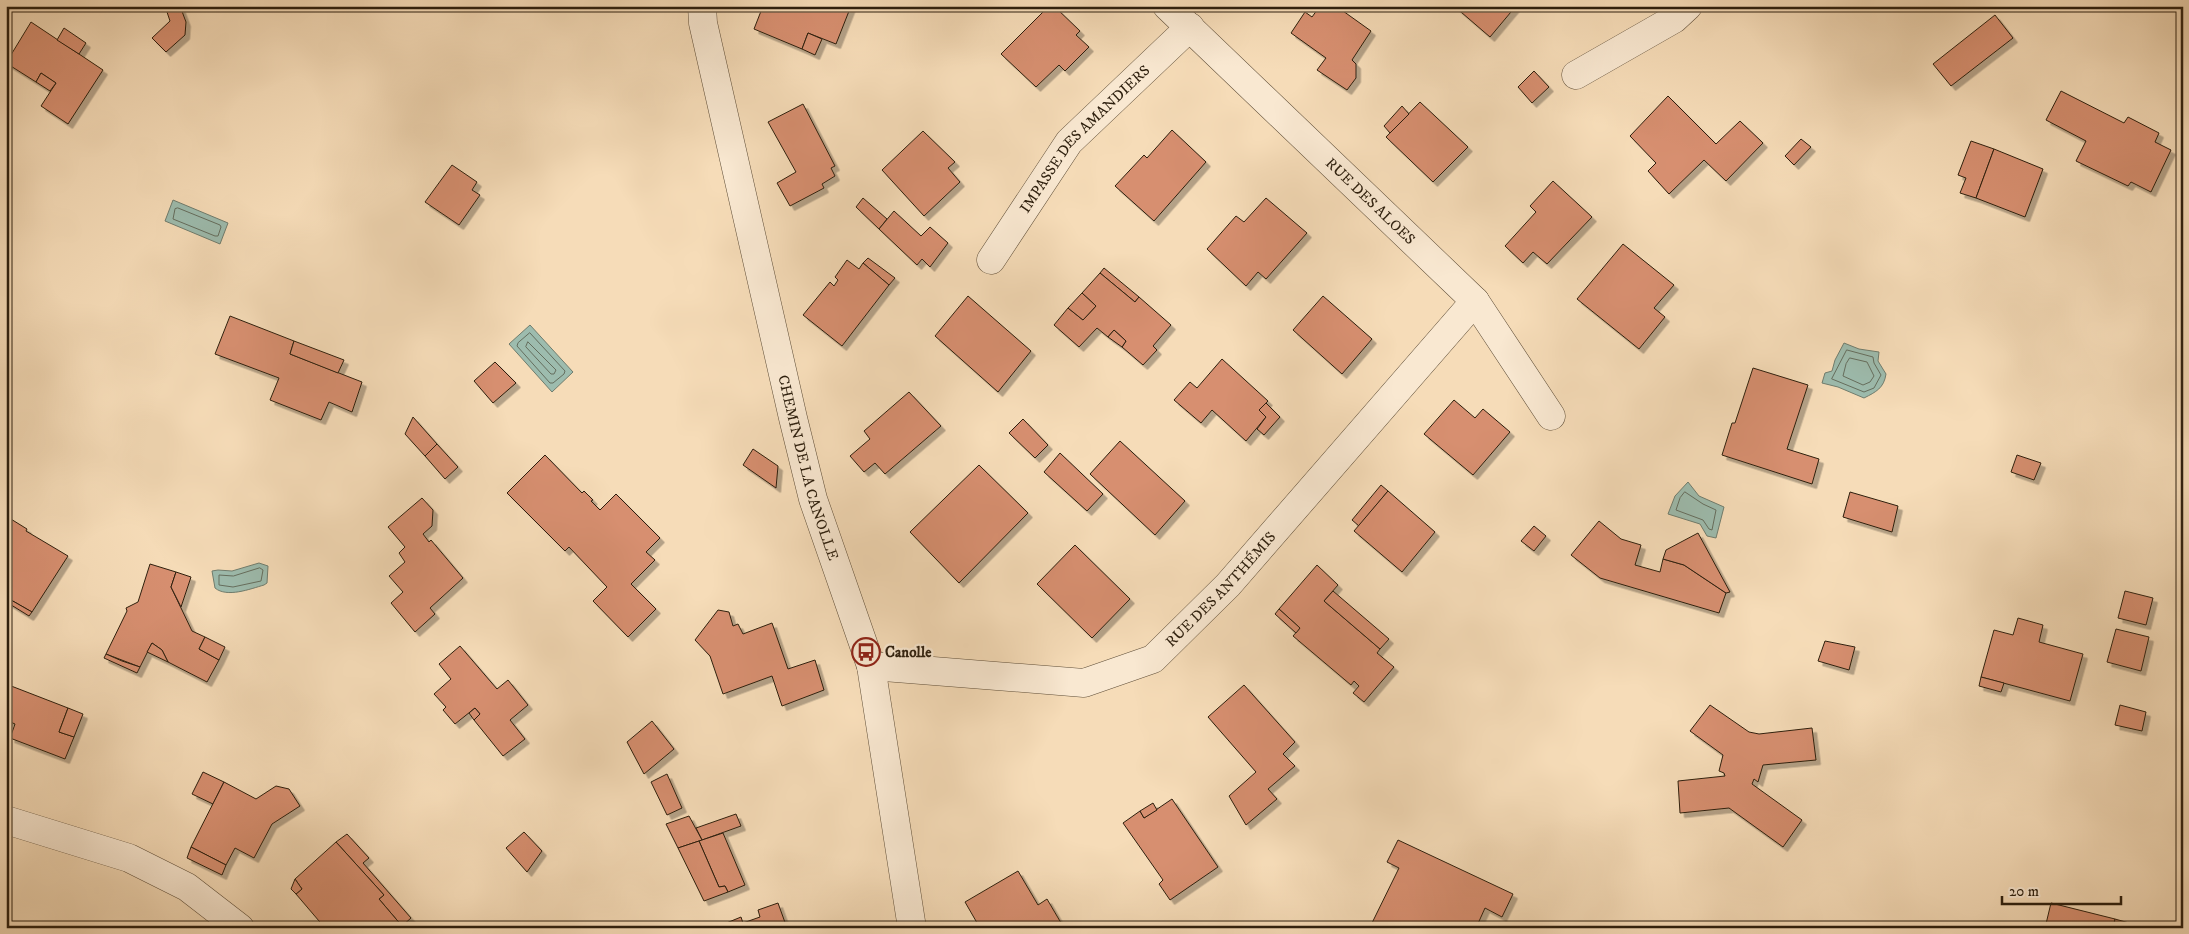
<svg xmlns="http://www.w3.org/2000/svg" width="2189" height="934" font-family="'IM FELL DW Pica',serif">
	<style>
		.water { fill: #9dbcae; stroke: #707d6e }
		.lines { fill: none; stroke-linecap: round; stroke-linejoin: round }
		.shore { stroke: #656e5e; stroke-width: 1 }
		.building { fill: #d78f70; stroke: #2d1f0e; filter: url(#shadow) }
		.minor-casing { stroke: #5f4e38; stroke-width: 29 }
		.minor { stroke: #f9e8d1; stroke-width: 28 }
		.labels { text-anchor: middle; stroke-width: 4.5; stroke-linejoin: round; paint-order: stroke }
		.street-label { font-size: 15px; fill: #2d1f0e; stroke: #f9e8d1 }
		.poi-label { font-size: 15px; font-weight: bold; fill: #2d1f0e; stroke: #f9e8d1; text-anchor: start }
	</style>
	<defs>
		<filter id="shadow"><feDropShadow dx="4.5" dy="4.5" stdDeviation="0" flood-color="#0004"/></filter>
	</defs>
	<rect width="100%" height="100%" fill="#f6dcb8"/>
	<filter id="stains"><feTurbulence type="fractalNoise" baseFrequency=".004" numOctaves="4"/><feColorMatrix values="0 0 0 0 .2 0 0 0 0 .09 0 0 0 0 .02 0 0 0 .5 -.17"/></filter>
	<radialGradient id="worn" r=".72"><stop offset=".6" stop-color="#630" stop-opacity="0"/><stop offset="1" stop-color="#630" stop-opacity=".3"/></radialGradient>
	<g class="water">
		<polygon points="173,200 228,223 220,244 165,221"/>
		<polygon points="530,325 573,372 552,392 509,344"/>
		<path d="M1844 343 1859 349 1879 352 1878 361 1886 374C1884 388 1876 392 1864 398L1838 387 1822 383 1825 373 1832 371 1835 360Z"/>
		<polygon points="1688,482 1699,496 1724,507 1716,538 1707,536 1700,524 1668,514 1675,496"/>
		<path d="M259 563 268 566 267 583 264 585C250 589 227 598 215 588L212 571 218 570 232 571Z"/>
	</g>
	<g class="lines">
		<g class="shore">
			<polygon points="178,208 220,225 221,227 218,236 215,236 173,219 175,209"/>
			<polygon points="530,333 565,371 564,374 553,383 550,383 517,346 518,343"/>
			<polygon points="528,342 556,370 554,374 551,374 526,347"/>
			<polygon points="1847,350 1873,357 1874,363 1881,375 1874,388 1864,392 1832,379"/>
			<polygon points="1850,358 1867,362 1874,376 1870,382 1863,385 1843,376 1846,364"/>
			<polygon points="1685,492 1703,504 1716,510 1712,530 1709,529 1703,520 1676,510 1680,498"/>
			<polygon points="260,568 263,570 261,581 233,587 219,585 219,575 233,576"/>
		</g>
	</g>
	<g class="building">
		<polygon points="165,6 180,6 186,22 185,35 166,52 152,38 170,21"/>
		<polygon points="763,6 851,6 836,44 808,33 802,49 754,29"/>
		<polygon points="1049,6 1054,6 1080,31 1076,35 1089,47 1065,71 1059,65 1036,87 1001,54"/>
		<polygon points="1320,6 1336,6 1371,31 1352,60 1356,64 1356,78 1347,90 1317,70 1326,58 1291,33 1305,12 1312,17"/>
		<polygon points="1454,6 1516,6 1490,37"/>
		<polygon points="1995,15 2013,38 1951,86 1933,64"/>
		<polygon points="31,22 103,70 68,124 41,106 56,83 41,73 36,82 6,63"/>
		<polygon points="64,28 86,43 79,54 57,40"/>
		<polygon points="808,33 822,39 815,55 802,49"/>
		<polygon points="1534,71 1549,87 1532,103 1518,87"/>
		<polygon points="41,73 56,83 50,91 36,82"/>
		<polygon points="2061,91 2124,123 2128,117 2159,133 2155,142 2171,150 2151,192 2131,182 2128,186 2076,161 2086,141 2046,120"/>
		<polygon points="1668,96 1716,144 1740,121 1763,143 1726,181 1704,160 1669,194 1648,171 1656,163 1630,136"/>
		<polygon points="1420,102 1468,147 1433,182 1386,137"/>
		<polygon points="803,104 835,166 831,168 835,176 822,184 824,188 790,206 777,183 796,172 768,122"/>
		<polygon points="1402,106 1409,114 1390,133 1384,126"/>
		<polygon points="1172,130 1206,162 1154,221 1115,186 1144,155 1147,158"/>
		<polygon points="923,131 955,162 948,168 960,182 924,216 882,170"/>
		<polygon points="1801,139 1811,147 1794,165 1785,156"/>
		<polygon points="1971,141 1994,149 1976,198 1960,193 1966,178 1958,175"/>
		<polygon points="1994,149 2043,169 2025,217 1976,198"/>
		<polygon points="452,165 477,182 472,190 480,195 459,225 425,202"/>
		<polygon points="1553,181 1592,217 1547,264 1533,252 1523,263 1505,246 1536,212 1530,206"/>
		<polygon points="863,198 887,219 879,229 856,207"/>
		<polygon points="1266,198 1307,233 1266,279 1258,272 1246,286 1207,249 1236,216 1244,222"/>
		<polygon points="894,211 921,236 930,227 948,243 930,267 922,259 917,265 879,229"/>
		<polygon points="1623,244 1674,285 1654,308 1665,317 1639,349 1577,299"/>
		<polygon points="868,258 895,278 889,285 863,263"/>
		<polygon points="847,260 859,269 863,263 889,285 842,346 803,315 830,282 834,286 838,280 835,277"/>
		<polygon points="1104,268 1139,297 1135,302 1100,273"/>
		<polygon points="1100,273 1135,302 1139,297 1171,325 1153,346 1157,350 1143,365 1122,347 1126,341 1114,330 1108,337 1097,328 1079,347 1054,325 1068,308 1083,320 1096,306 1082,293"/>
		<polygon points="1082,293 1096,306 1083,320 1068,308"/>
		<polygon points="968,296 1031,351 998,392 935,336"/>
		<polygon points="1323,296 1372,339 1342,374 1293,330"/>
		<polygon points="230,316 294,341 290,354 362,382 352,412 329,402 321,420 270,400 279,378 215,354"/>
		<polygon points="1114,330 1126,341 1122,347 1108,337"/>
		<polygon points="294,341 344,360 338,373 290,354"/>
		<polygon points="1222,359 1268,401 1259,410 1266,417 1246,441 1212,410 1201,423 1174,400 1190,382 1197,388"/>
		<polygon points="495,362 516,383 493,403 474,381"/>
		<polygon points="1753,368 1808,385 1787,449 1819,459 1812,484 1722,455 1732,423 1735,423"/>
		<polygon points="909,392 941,426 885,474 875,463 864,472 850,456 870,439 864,431"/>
		<polygon points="1454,400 1475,418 1483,409 1510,432 1473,475 1424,434"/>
		<polygon points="1266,403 1280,417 1264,435 1257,429 1266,417 1259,410"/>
		<polygon points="413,417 437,444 425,456 405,434"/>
		<polygon points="1023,419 1048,445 1035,458 1009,433"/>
		<polygon points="1120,441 1185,501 1155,535 1090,474"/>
		<polygon points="437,444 458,467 445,479 425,456"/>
		<polygon points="753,449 778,466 776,488 743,465"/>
		<polygon points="1060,453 1103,494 1087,511 1044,472"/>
		<polygon points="545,455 582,493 584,491 593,500 591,501 600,510 616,494 660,538 646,552 655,560 631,584 656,609 628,637 593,601 607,587 569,547 565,551 507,493"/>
		<polygon points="2017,455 2041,463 2034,480 2011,472"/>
		<polygon points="979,465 1028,513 959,583 910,532"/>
		<polygon points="1381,485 1388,491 1359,526 1352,520"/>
		<polygon points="1388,491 1435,532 1402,572 1354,531"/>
		<polygon points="1850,492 1898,506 1892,532 1843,517"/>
		<polygon points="422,498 433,510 432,526 423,534 429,542 431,540 463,578 430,608 435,614 415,632 391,603 403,592 389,576 405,562 399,553 405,547 388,527"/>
		<polygon points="6,516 27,529 26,531 68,556 32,612 11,600 8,603 6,602 6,591 11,583 6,580"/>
		<polygon points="1599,521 1621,539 1641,545 1635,565 1660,572 1663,559 1684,565 1726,593 1719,613 1600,578 1571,555"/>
		<polygon points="1534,526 1546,536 1534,551 1521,541"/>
		<polygon points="1698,533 1730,592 1726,593 1684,565 1663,559 1666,550"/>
		<polygon points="1075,545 1130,599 1092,638 1037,584"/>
		<polygon points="150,564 176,572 171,587 192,631 205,637 199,649 219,660 207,682 168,662 162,650 152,643 140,667 106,654 127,611 126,608 138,602"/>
		<polygon points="1317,565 1338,585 1324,601 1380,649 1377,653 1394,667 1364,702 1353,693 1359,686 1354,681 1351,685 1293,636 1300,628 1279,609"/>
		<polygon points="176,572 191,577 181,607 171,587"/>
		<polygon points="1333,591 1389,639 1380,649 1324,601"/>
		<polygon points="2125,591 2153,598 2146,625 2118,618"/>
		<polygon points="11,600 32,612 29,616 8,603"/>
		<polygon points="1279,609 1300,628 1296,633 1275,614"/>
		<polygon points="718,610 729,612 733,626 738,624 743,634 772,623 788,669 815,660 824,690 782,706 772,676 723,694 710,656 695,640"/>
		<polygon points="2018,618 2043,625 2039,642 2083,654 2070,701 1981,677 1994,630 2013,635"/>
		<polygon points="2116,629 2149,637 2141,671 2107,662"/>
		<polygon points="205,637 225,647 219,660 199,649"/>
		<polygon points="1825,641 1855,647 1849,670 1818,661"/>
		<polygon points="152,643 162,650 168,662 147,652"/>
		<polygon points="460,646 497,689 508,680 528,705 510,720 525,739 503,756 474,720 480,714 475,708 455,724 443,710 446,707 434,694 451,679 439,664"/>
		<polygon points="106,654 122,661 140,667 137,673 104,658"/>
		<polygon points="1981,677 2004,683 2001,692 1979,686"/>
		<polygon points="6,684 68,708 59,732 74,737 65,759 10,738 15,724 6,720"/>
		<polygon points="1244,685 1295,742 1283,754 1295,766 1268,789 1277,799 1246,825 1229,796 1256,772 1208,717"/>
		<polygon points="1710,705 1749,732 1759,734 1812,728 1816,760 1763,765 1758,782 1754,779 1752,784 1802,820 1783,847 1729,808 1680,813 1678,781 1725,776 1724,773 1719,771 1723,755 1690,731"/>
		<polygon points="2120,705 2146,712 2142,731 2115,725"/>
		<polygon points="68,708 83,714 74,737 59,732"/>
		<polygon points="475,708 480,714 474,720 469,713"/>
		<polygon points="652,721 674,749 644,774 627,742"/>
		<polygon points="203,772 224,782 213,804 192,794"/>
		<polygon points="667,774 682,808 667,815 651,782"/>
		<polygon points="224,782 256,799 276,786 289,789 300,806 272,824 254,858 235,848 226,865 191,847"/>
		<polygon points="1172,799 1218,867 1170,900 1159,884 1163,880 1123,823 1140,811 1144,818"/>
		<polygon points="1153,803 1157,810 1144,818 1140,811"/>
		<polygon points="736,814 741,826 702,840 696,828"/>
		<polygon points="689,816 702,840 678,848 666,824"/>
		<polygon points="524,832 542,851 527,872 506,848"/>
		<polygon points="723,833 745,885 728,892 725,886 719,887 699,841"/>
		<polygon points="347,834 369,858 363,863 411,918 402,926 379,899 384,895 336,842"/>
		<polygon points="1398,840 1513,894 1502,917 1485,908 1476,928 1376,928 1371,925 1399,868 1387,862"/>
		<polygon points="699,841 719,887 725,886 728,892 704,901 678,848"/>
		<polygon points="336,842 384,895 379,899 402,926 400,928 325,928 296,894 302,889 295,879"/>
		<polygon points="191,847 226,865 222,875 187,858"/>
		<polygon points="1018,871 1038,905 1047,899 1064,928 980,928 965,902"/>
		<polygon points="295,879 302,889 296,894 291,889"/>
		<polygon points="778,903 787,928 725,928 724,924 741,917 743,923 760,917 758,910"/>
		<polygon points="2051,903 2115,919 2113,928 2045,928"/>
		<polygon points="2115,919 2147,928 2113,928"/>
	</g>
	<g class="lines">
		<defs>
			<g id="minor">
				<path id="s1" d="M702 6 703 23 793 418 813 499 871 666 912 928"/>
				<path id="s2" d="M1167 6 1475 301 1551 416"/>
				<polyline points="1576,75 1674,19 1688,6"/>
				<path id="s3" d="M991 260 1069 142 1190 27"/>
				<path id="s4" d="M871 666 1084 683 1153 659 1228 585 1475 301"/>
				<polyline points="6,820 129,858 187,887 240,928"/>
			</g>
		</defs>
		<use href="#minor" class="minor-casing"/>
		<use href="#minor" class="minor"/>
	</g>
	<defs>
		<symbol id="bus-ring" viewBox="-11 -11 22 22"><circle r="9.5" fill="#f9e8d1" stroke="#8f2418" stroke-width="1.5"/><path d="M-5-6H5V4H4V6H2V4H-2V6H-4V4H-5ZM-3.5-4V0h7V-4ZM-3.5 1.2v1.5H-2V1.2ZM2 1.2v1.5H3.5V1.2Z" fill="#8f2418"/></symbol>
	</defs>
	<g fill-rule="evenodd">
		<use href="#bus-ring" x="850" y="636" width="32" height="32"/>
	</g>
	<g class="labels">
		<g class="street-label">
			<text dy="5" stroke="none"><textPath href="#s3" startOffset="154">IMPASSE DES AMANDIERS</textPath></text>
			<text dy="5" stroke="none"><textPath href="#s2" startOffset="282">RUE DES ALOES</textPath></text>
			<text dy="5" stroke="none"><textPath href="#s1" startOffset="474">CHEMIN DE LA CANOLLE</textPath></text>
			<text dy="5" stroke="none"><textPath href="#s4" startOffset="384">RUE DES ANTHÉMIS</textPath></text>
		</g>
		<g class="poi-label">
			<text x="885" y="657">Canolle</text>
		</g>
	</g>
	<rect width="2189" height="934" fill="none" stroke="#f6dcb8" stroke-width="25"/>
	<rect x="8" y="8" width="2174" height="919" fill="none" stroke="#2d1f0e" stroke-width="2.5"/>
	<rect x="12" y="12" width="2164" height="909" fill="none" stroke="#2d1f0e"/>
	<path d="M2002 896v8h119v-8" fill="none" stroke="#2d1f0e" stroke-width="2.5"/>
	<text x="2009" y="896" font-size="15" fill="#2d1f0e" stroke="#f9e8d1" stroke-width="4" paint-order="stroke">20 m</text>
	<rect width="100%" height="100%" filter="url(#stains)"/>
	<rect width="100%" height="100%" fill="url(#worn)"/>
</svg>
